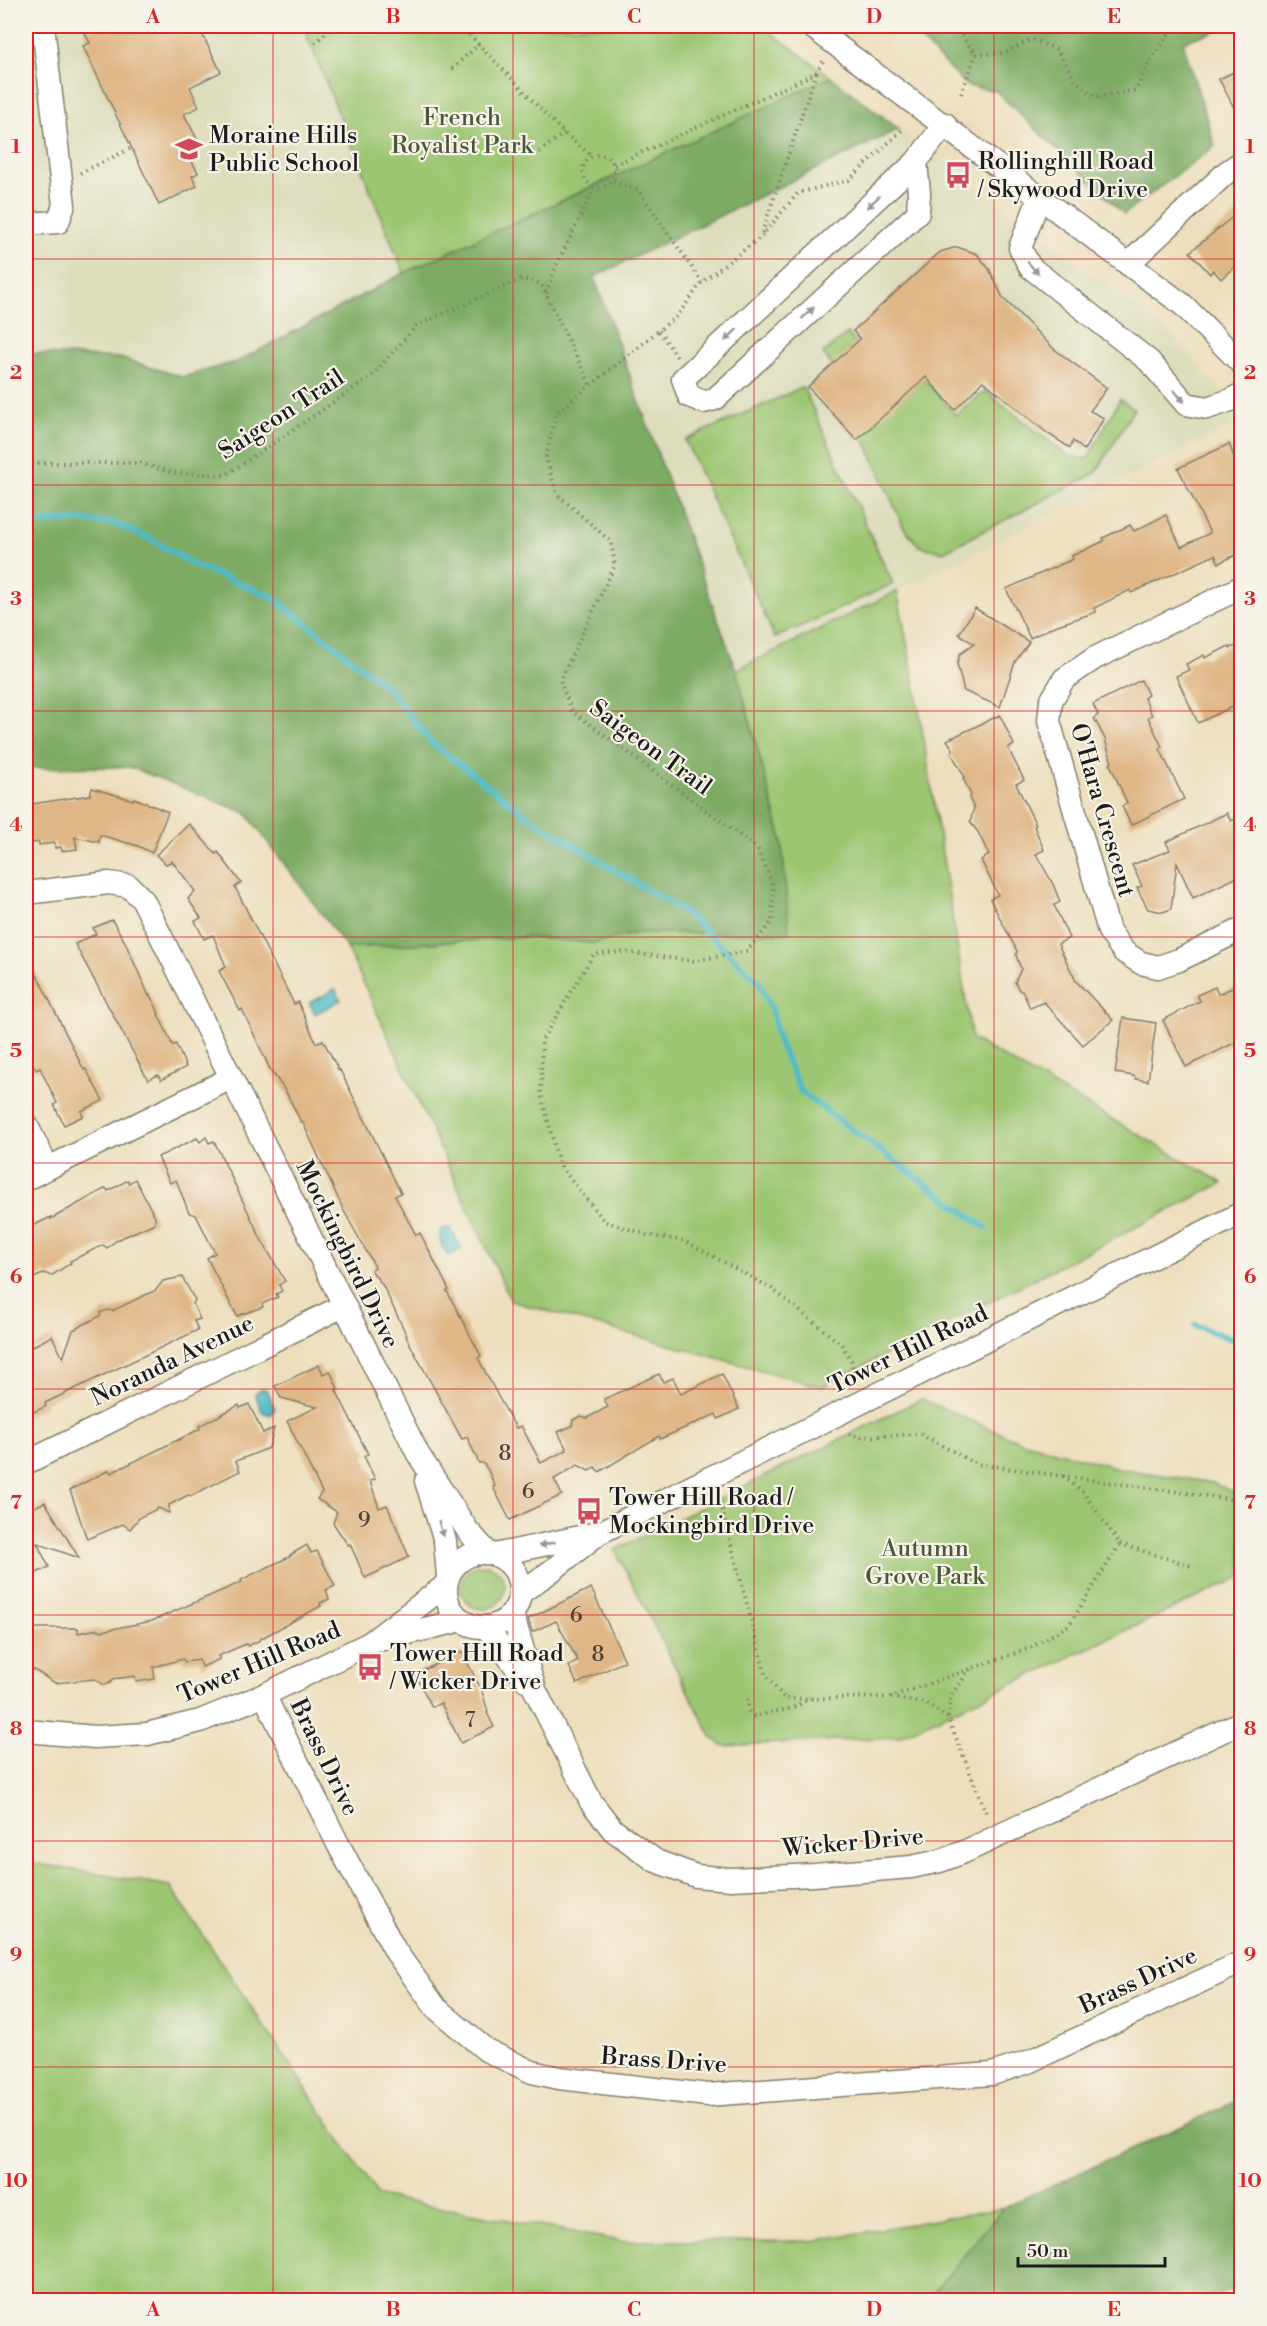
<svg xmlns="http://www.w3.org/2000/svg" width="1267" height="2326" font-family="'Libre Bodoni',serif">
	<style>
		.built { fill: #ddddbc }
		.green { fill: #9cc672; stroke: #5c7147; stroke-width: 1.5 }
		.forest { fill: #7dab64; stroke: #4c6440; stroke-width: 1.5 }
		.water { fill: #4dbbc6; stroke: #346c71; stroke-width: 1.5 }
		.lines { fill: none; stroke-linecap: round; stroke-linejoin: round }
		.stream { stroke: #4dbbc6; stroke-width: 6 }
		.building { fill: #dfb685 }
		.minor-casing { stroke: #847e6c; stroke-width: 25 }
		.path { stroke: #847e6c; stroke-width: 4; stroke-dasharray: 1.5 4.5; stroke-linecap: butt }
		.minor { stroke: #fff; stroke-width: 22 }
		.oneway { fill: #999 }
		.grid { fill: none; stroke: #d62828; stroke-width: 1.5; stroke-opacity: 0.55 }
		.labels { text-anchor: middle; stroke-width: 4.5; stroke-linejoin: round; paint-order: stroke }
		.number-label { font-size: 21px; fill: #4d4236 }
		.park-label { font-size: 24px; fill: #49583a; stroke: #f7f3e8 }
		.poi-label { font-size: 24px; fill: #1c1c1c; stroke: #f7f3e8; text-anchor: start }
		.street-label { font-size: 24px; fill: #1c1c1c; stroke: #f7f3e8 }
		.neatline { fill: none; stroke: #d62828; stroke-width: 2 }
		.grid-label { font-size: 20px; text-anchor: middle; font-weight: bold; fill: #d62828 }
	</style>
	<rect width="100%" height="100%" fill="#f7f3e8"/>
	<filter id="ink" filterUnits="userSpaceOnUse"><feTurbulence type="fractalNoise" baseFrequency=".0167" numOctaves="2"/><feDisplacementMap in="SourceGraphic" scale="12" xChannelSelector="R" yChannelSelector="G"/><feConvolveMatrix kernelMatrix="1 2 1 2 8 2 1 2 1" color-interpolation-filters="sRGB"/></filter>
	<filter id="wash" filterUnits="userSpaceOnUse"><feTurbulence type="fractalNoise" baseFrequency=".008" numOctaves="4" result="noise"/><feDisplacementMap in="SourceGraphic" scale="24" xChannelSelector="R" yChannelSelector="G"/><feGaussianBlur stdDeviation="1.35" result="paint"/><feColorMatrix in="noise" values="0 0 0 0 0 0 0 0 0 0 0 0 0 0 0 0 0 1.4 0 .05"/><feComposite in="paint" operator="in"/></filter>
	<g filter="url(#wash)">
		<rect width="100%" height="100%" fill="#eddfbd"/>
		<g class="built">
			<polygon points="26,26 303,26 404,273 239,361 183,377 120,358 26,353"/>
			<polygon points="899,129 1159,324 1184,347 1217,387 1234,425 736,670 594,277"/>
		</g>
		<g class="green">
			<polygon points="303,26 762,26 831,77 404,273"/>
			<polygon points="848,333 878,370 917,371 956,415 985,391 1068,456 1087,459 1120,399 1134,409 1096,473 943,552 919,546 904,528 831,364 823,353"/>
			<polygon points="803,387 893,584 775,638 685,440"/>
			<polygon points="897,591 914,679 972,1039 1223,1183 822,1387 511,1301 347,948 527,937 593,943 638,933 782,840 736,670"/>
			<polygon points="921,1399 1021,1442 1123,1469 1213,1483 1241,1496 1241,1577 898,1737 724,1746 712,1738 615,1550"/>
			<circle cx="483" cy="1587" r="22"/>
			<polygon points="26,1862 170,1886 378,2196 621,2241 812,2241 1003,2208 928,2300 26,2300"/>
		</g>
		<g class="forest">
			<polygon points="907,26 1231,26 1183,42 1215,146 1124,214 996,91 967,86"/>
			<polygon points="831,77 899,129 594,277 736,670 782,840 789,933 638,933 594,943 527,937 347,948 246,813 130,767 26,768 26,353 120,358 183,377 239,361 404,273"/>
			<polygon points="1241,2099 1241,2285 1206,2300 928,2300 1003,2208"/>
		</g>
		<g class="water">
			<polygon points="335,989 341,1000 315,1014 309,1003"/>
			<path d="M450 1228 462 1249 448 1256C443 1248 437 1238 441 1229Z"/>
			<path d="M261 1389H266C271 1394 270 1402 275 1408L271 1415 262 1412 255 1394Z"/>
		</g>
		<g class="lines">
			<g class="stream">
				<polyline points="26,524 71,520 113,523 151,539 196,566 271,596 386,686 431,742 530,818 686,913 759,982 772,1011 778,1040 801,1092 986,1228"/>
				<polyline points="1195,1325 1242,1343"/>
			</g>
		</g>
		<g id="blocks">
			<g class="building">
				<polygon points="96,26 198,26 221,72 190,87 199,107 184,114 198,141 185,148 198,173 192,176 197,186 159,205 83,46 90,43 84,31"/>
				<polygon points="1242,68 1242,123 1219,79"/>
				<polygon points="1242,209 1242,260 1221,279 1213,270 1210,274 1190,252"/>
				<polygon points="957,247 977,254 989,269 1003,298 1054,349 1107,388 1090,411 1104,418 1084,450 1073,441 1070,448 1047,433 983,381 955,410 926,377 857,440 808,387 860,339 853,331 940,252"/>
				<polygon points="1229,444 1242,477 1242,552 1219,563 1215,555 1131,593 1130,590 1094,608 1096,612 1055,626 1030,638 1006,589 1073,559 1072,556 1104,541 1103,538 1130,525 1134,531 1166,515 1181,547 1210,533 1178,468"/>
				<polygon points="975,608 1029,642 1015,662 1000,707 964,691 957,664 960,654 974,644 959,634"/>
				<polygon points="1242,644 1242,702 1198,723 1176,676 1189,670 1186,664 1204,655 1205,658 1229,646 1230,648"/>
				<polygon points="1141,680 1148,695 1144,698 1152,715 1148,717 1162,747 1160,749 1184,799 1131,825 1122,806 1127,803 1110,764 1112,763 1105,739 1094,718 1098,715 1093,704"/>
				<polygon points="1000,715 1014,745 1008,748 1024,780 1016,784 1036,825 1034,826 1044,850 1036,854 1053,884 1060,902 1054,905 1069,938 1058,944 1076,981 1113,1020 1083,1045 1044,1002 1030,1008 1023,992 1019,990 1015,982 1021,969 1016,955 1017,951 990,899 998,895 981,860 989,855 978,832 970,822 974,808 969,798 971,795 963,778 965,777 951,753 953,749 947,740"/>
				<polygon points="92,788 133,800 134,798 168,812 152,853 138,846 100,835 99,842 75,837 77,849 62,851 61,847 55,848 55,843 39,845 39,842 26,844 26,805 90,795"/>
				<polygon points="1227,813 1231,821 1237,818 1242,828 1242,875 1193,898 1177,863 1171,909 1163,912 1148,909 1137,888 1142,886 1132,865 1170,850 1166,842"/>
				<polygon points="189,824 216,854 218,852 241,883 235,887 294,1004 298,1002 316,1043 323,1040 339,1071 340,1070 401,1193 395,1196 416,1235 420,1233 449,1290 447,1291 481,1356 478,1358 499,1398 516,1428 521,1426 541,1463 567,1450 558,1432 572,1426 573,1420 581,1416 587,1418 608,1407 604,1399 659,1374 663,1382 673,1378 681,1394 722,1374 739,1409 718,1419 716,1414 660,1439 659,1436 599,1472 595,1467 589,1471 578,1465 554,1479 562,1495 510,1520 493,1487 495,1486 488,1470 483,1463 479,1463 467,1437 462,1439 406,1337 407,1336 383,1286 371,1270 375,1267 344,1211 302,1121 301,1122 286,1092 270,1069 242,1009 240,1011 219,971 226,967 213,935 204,939 195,921 201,918 188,899 195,891 172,861 166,864 156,855"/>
				<polygon points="112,920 124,940 149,996 150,995 159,1013 158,1014 173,1046 176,1044 186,1067 161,1080 158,1075 148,1080 75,944 96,934 93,928"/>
				<polygon points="26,953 84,1070 86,1069 103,1101 81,1111 83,1116 64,1125 54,1105 57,1103 40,1068 36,1070 26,1049"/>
				<polygon points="1242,984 1242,1039 1186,1067 1163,1020 1200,1001 1197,995 1215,987 1218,994"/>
				<polygon points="1123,1018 1156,1023 1148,1081 1136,1079 1134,1076 1115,1073"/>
				<polygon points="206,1137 209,1143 214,1141 261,1239 285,1281 279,1285 282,1291 276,1294 278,1297 262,1304 263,1307 237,1316 207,1258 215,1253 196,1215 189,1213 176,1180 170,1183 158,1157 197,1138 200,1142"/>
				<polygon points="135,1179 155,1217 155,1223 117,1240 107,1248 103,1245 70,1261 71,1263 51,1276 44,1273 26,1282 26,1229 51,1217 51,1219 106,1188 108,1191 128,1180 129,1183"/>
				<polygon points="182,1277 195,1300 193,1304 200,1319 194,1321 198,1330 45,1403 46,1406 26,1416 26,1350 52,1336 63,1358 73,1330 100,1316 101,1312 109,1310 112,1311 156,1290 163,1281"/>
				<polygon points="319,1365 323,1374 330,1371 338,1389 336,1390 368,1454 364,1456 375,1479 370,1481 379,1508 387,1505 409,1557 365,1578 350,1544 348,1545 333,1523 337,1512 317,1499 322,1492 287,1421 317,1407 281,1398 275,1386"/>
				<polygon points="249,1404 263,1433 274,1428 269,1448 236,1461 240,1471 191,1496 188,1495 169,1505 169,1513 159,1508 140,1517 130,1529 123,1524 87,1539 70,1490 109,1470 111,1473 200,1429 199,1426 239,1405 240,1408"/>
				<polygon points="45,1502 79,1558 37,1543 49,1567 26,1578 26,1511"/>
				<polygon points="307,1545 311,1553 317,1551 335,1586 326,1590 329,1599 320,1603 321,1606 260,1639 260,1640 248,1646 246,1644 218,1656 220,1659 202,1667 199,1660 185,1662 183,1659 153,1667 155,1679 136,1682 135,1676 113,1679 110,1683 103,1685 95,1679 55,1683 26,1665 26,1628 78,1628 78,1633 98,1629 102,1631 152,1621 242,1582 241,1580 291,1556 290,1555"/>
				<polygon points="591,1588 625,1661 577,1684 569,1666 578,1661 556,1621 532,1632 528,1619"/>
				<polygon points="462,1652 482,1691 488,1712 487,1713 494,1727 461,1743 441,1703 432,1707 415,1674"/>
			</g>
		</g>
	</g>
	<g filter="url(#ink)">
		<use href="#blocks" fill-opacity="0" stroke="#847e6c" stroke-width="1.5"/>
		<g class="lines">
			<defs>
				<g id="minor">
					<polyline points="811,26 1183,305 1242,364"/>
					<polyline points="916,162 919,193 918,213 715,399 704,402 689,396 683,379 916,162 945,124"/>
					<polyline points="1040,196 1020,248 1030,267 1149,361 1186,404 1207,408 1231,400 1242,394"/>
					<polyline points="26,224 58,222 64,205 43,26"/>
					<polyline points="1128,264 1227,172 1242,162"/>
					<polyline points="1242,587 1095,658 1064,679 1051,701 1049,721 1109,931 1124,952 1141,963 1158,967 1179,960 1242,929"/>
					<polyline points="26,893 109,883 129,886 143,900 418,1454 468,1531 488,1553"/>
					<polyline points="26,1124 48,1168"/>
					<polyline points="26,1179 231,1078"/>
					<polyline points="26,1463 343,1306"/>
					<polyline points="426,1481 445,1541 448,1576"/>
					<circle cx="483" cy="1590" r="37"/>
					<polyline points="495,1555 594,1534"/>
					<polyline points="520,1593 550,1572 599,1533 1242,1213"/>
					<polyline points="512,1613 535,1690 591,1802 613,1830 656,1861 696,1876 731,1879 814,1875 911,1867 940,1861 964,1852 1242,1722"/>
					<polyline points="486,1627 526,1680"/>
					<polyline points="383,1639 462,1620"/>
					<polyline points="264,1695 338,1844 396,1952 436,2008 486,2050 532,2072 559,2078 708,2095 992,2074 1028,2062 1242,1962"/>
					<polyline points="26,1731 95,1737 147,1734 200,1721 264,1695 370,1643 446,1585"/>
				</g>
			</defs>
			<use href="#minor" class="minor-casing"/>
			<g class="path">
				<polyline points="461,26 564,133 592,156"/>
				<polyline points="954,26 976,54 1005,53 1031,39 1056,49 1076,81 1096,97 1136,90 1148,64 1174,26"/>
				<polyline points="315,43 333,26"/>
				<polyline points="452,69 479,44"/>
				<polyline points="961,94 976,54"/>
				<polyline points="539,152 564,133"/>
				<circle cx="599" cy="171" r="16"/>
				<polyline points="614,165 816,73 823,61"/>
				<polyline points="80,173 134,147"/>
				<polyline points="613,181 638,190 702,282"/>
				<polyline points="762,233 816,73"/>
				<polyline points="546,293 556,266 595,187"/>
				<polyline points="659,331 677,357"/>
				<polyline points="26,463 140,463 173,473 226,475 371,377 416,326 522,279 541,284 590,385"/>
				<polyline points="854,1373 851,1360 841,1344 771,1288 685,1241 647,1235 604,1221 559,1164 541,1094 542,1040 594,954 624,952 693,961 747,951 772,922 773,885 757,848 572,711 560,681 615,565 611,542 557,494 546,457 556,413 678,315 702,282 761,237 798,193 849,180 903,129"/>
				<polyline points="849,1434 862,1437 921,1434 976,1464 1230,1499 1242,1498"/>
				<polyline points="719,1498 766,1676 785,1699 891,1697 1032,1647 1069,1625 1120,1544 1083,1492 1063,1476"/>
				<polyline points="1120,1544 1192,1566"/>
				<polyline points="891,1698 925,1703 948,1718 987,1815"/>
				<polyline points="747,1699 749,1711 754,1716 793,1708 810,1698"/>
				<polyline points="948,1718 951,1696 970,1669"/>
			</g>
			<use href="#minor" class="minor"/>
		</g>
		<defs><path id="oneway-solid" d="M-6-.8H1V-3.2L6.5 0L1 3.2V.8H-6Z" transform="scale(1.5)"/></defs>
		<g class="oneway">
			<use href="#oneway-solid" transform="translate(873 202) rotate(137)"/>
			<use href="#oneway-solid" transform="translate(1033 268) rotate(48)"/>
			<use href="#oneway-solid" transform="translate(808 313) rotate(-43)"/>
			<use href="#oneway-solid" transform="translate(731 335) rotate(137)"/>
			<use href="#oneway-solid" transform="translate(1179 396) rotate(49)"/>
			<use href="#oneway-solid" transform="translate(441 1529) rotate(73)"/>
			<use href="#oneway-solid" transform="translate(547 1544) rotate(169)"/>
		</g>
	</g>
	<path class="grid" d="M273 26V2300M513 26V2300M754 26V2300M994 26V2300M26 259H1242M26 485H1242M26 711H1242M26 937H1242M26 1163H1242M26 1389H1242M26 1615H1242M26 1841H1242M26 2067H1242"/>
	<defs>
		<symbol id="school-bare" viewBox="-9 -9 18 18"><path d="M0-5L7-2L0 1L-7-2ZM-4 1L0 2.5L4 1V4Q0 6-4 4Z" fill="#d1495b" stroke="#f7f3e8" stroke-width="2.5" paint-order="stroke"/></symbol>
		<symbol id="bus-bare" viewBox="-9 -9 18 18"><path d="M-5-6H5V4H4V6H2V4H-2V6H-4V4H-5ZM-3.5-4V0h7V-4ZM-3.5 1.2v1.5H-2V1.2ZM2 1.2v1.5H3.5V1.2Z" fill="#d1495b" stroke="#f7f3e8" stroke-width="2.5" paint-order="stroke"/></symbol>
	</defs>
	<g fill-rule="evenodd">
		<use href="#school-bare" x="170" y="130" width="38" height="38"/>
		<use href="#bus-bare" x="939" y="156" width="38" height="38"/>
		<use href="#bus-bare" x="570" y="1492" width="38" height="38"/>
		<use href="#bus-bare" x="351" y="1648" width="38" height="38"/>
	</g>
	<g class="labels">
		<g class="number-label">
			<text x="505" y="1460">8</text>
			<text x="528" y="1498">6</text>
			<text x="364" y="1527">9</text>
			<text x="576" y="1622">6</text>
			<text x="598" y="1661">8</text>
			<text x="470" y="1727">7</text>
		</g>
		<g class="park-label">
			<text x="462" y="125">French<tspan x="462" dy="28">Royalist Park</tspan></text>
			<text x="925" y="1556">Autumn<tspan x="925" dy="28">Grove Park</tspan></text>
		</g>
		<g class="poi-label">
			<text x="209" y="143">Moraine Hills<tspan x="209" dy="28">Public School</tspan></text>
			<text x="978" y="169">Rollinghill Road<tspan x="978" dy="28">/ Skywood Drive</tspan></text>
			<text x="609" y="1505">Tower Hill Road /<tspan x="609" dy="28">Mockingbird Drive</tspan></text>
			<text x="390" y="1661">Tower Hill Road<tspan x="390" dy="28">/ Wicker Drive</tspan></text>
		</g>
		<g class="street-label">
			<text transform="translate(281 414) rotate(-33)" y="8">Saigeon Trail</text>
			<text transform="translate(651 747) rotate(36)" y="8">Saigeon Trail</text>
			<text transform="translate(1103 810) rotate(74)" y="8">O'Hara Crescent</text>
			<text transform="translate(348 1254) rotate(64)" y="8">Mockingbird Drive</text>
			<text transform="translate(908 1349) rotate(-26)" y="8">Tower Hill Road</text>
			<text transform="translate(172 1360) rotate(-26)" y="8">Noranda Avenue</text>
			<text transform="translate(259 1662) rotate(-23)" y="8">Tower Hill Road</text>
			<text transform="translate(325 1757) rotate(64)" y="8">Brass Drive</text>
			<text transform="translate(853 1842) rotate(-5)" y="8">Wicker Drive</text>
			<text transform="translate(1138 1980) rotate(-25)" y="8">Brass Drive</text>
			<text transform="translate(664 2060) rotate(4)" y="8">Brass Drive</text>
		</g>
	</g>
	<rect width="1267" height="2326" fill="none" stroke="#f7f3e8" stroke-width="66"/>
	<path d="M1018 2257v9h147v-9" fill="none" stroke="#1c1c1c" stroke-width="3"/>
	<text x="1027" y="2257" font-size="18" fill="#1c1c1c" stroke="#f7f3e8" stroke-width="4.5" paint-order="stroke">50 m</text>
	<rect x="33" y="33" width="1201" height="2260" class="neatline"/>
	<g class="grid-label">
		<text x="153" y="23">A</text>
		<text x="393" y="23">B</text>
		<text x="634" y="23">C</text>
		<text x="874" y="23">D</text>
		<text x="1114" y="23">E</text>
		<text x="16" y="153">1</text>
		<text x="1250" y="153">1</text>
		<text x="16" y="379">2</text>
		<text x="1250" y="379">2</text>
		<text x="16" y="605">3</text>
		<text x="1250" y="605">3</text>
		<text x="16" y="831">4</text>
		<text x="1250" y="831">4</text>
		<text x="16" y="1057">5</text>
		<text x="1250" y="1057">5</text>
		<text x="16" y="1283">6</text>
		<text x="1250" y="1283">6</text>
		<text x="16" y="1509">7</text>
		<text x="1250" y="1509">7</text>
		<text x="16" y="1735">8</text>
		<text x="1250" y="1735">8</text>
		<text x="16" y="1961">9</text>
		<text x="1250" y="1961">9</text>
		<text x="16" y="2187">10</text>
		<text x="1250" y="2187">10</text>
		<text x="153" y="2316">A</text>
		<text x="393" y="2316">B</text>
		<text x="634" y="2316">C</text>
		<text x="874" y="2316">D</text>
		<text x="1114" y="2316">E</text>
	</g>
</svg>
